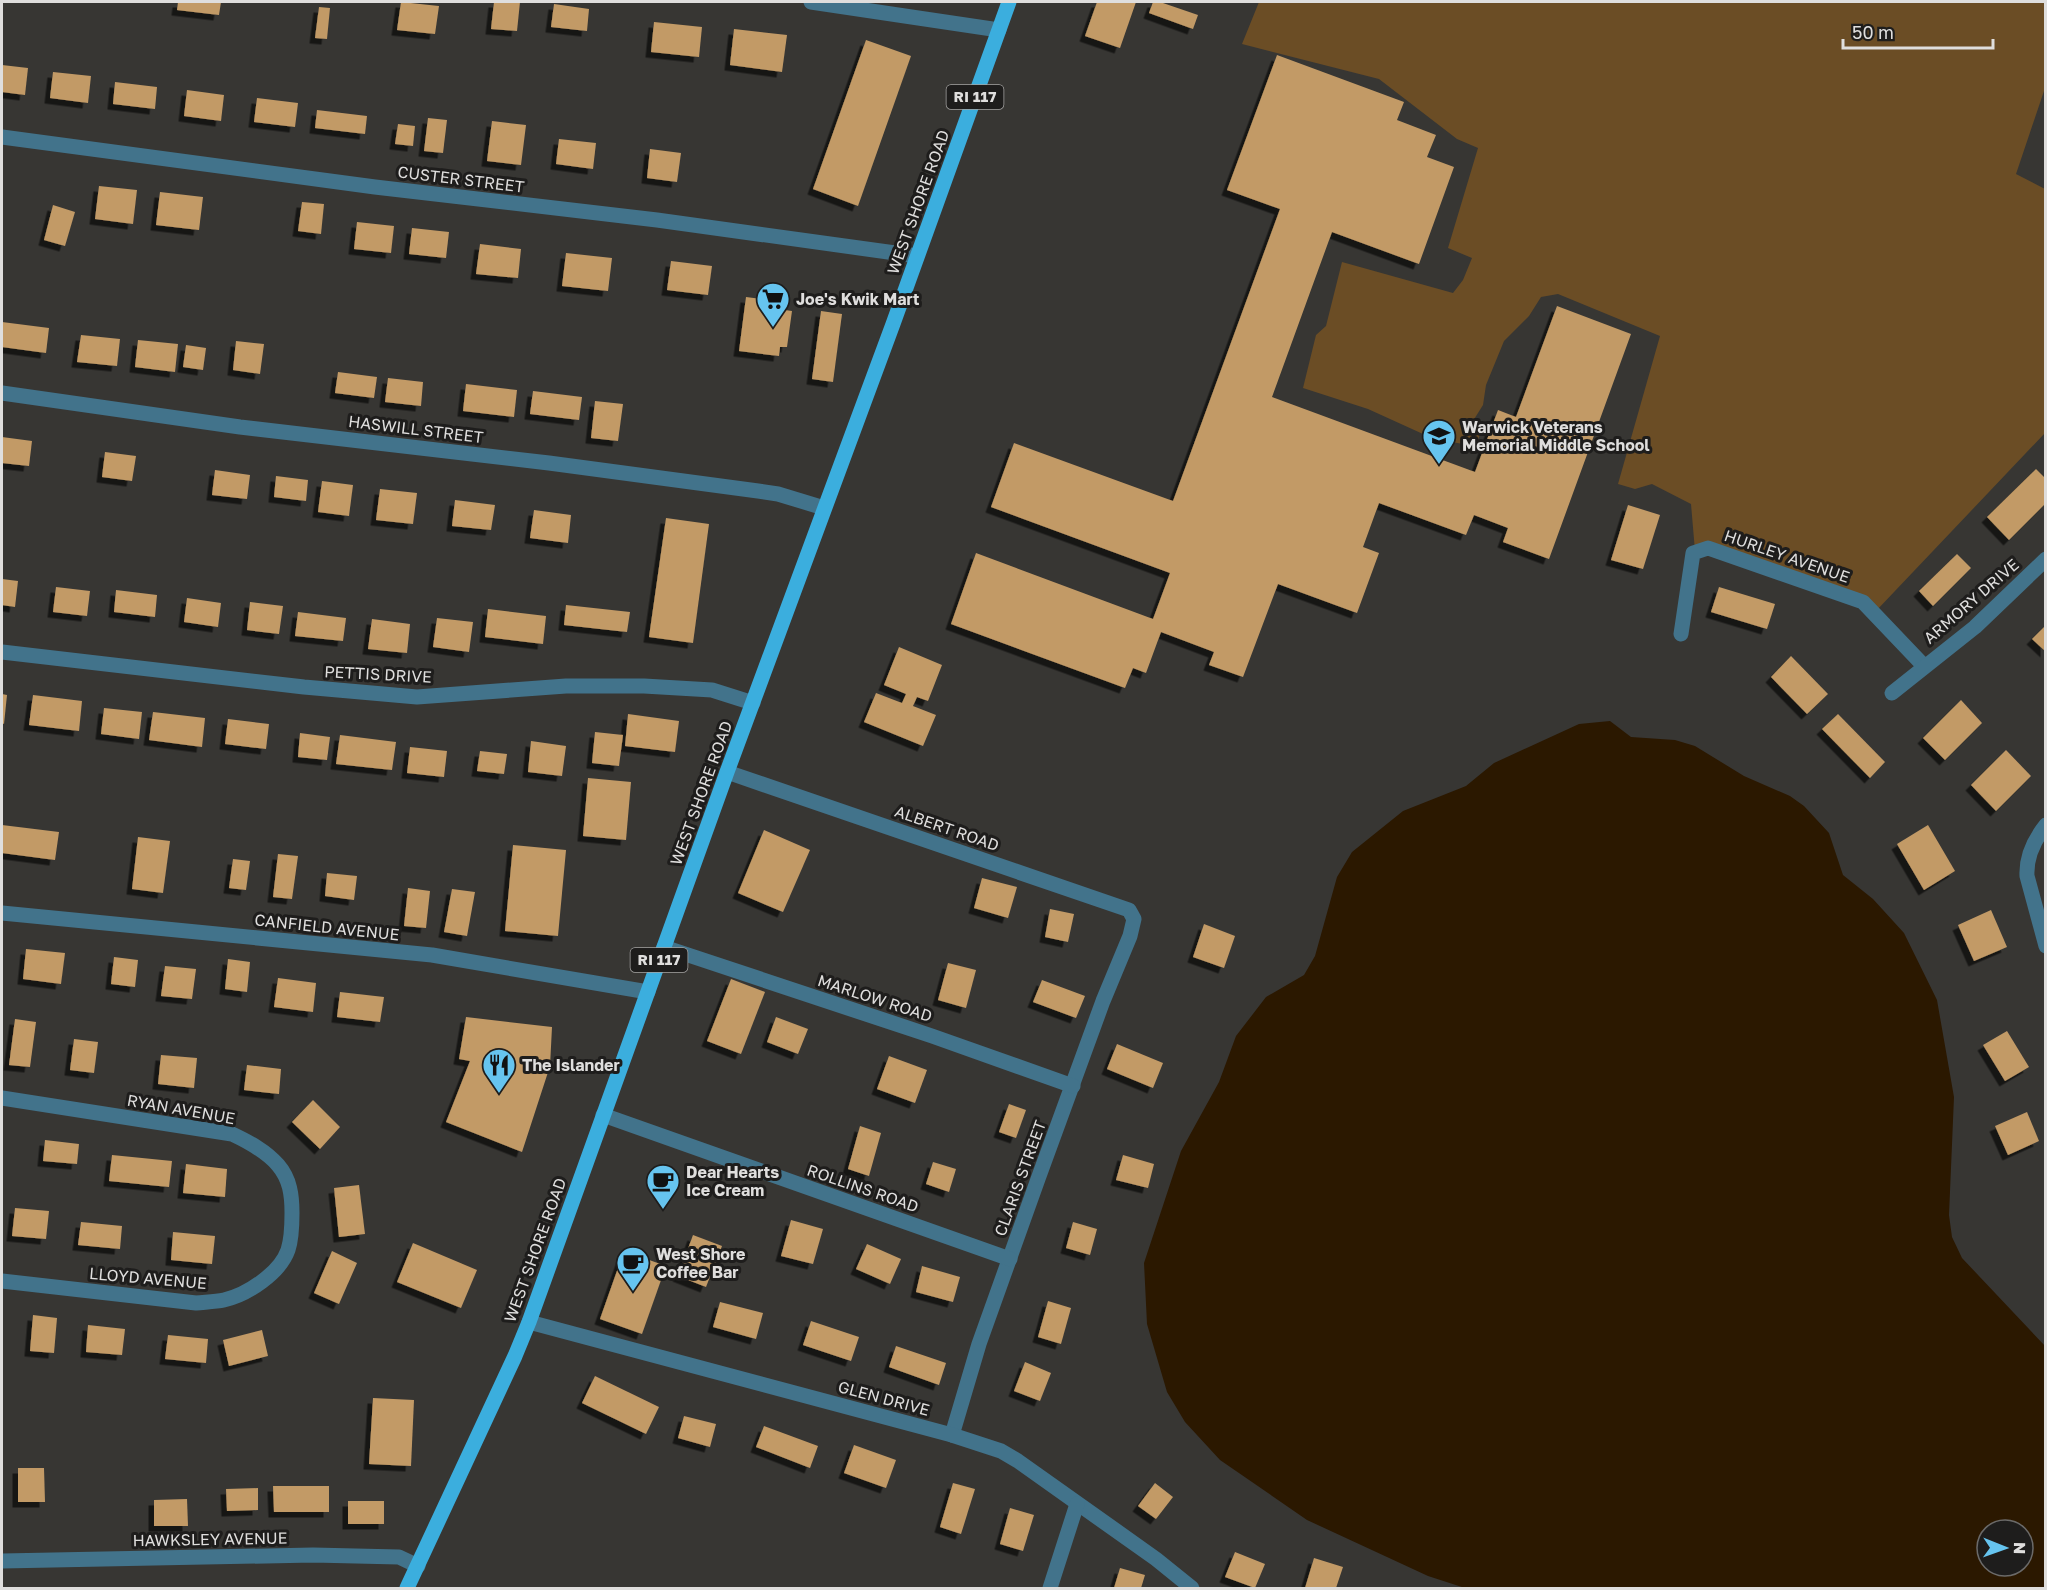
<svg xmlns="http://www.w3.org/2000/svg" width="2047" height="1590" font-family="'Golos Text',sans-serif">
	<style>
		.green { fill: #6b4d25 }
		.water { fill: #2b1800; fill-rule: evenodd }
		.building { fill: #c29a66; filter: url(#shadow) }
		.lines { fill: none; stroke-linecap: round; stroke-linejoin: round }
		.street { stroke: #42738b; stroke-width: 15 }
		.primary { stroke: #3baede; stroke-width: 15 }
		.labels { text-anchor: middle; stroke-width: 6; stroke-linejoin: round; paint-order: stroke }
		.shield { fill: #1e1d1c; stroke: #a5a4a3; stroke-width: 1.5 }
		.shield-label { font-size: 15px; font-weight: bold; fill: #dfdedd }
		.street-label { font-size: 16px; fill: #dfdedd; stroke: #1e1d1c }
		.poi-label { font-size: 16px; font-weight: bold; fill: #dfdedd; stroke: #1e1d1c; text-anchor: start }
	</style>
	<defs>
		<filter id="shadow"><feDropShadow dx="-5.5" dy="5.5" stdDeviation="0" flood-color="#0009"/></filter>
	</defs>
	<rect width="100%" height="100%" fill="#373633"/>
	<polygon class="green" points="1259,2 2045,2 2045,88 2016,174 2045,189 2045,433 1876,611 1695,551 1691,504 1652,484 1635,489 1618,484 1660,336 1558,294 1541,297 1529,316 1504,341 1486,385 1483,405 1468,429 1471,430 1483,428 1475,446 1434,439 1368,409 1303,388 1316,335 1326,326 1342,262 1453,293 1463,280 1472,258 1448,248 1478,148 1457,139 1379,79 1242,44"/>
	<path class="water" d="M1610 721 1631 737 1675 740 1695 746 1744 776 1790 796 1804 806 1829 833 1843 875 1873 899 1904 933 1937 1000 1954 1097 1949 1215 1952 1237 1962 1258 2045 1346V1588H1465L1428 1576 1307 1520 1220 1460 1185 1422 1167 1392 1147 1324 1144 1263 1181 1151 1219 1082 1236 1036 1266 997 1304 975 1315 956 1337 877 1352 852 1403 811 1466 786 1494 763 1579 724ZM1987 1530H2023V1566H1987Z"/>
	<g class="building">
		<polygon points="178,2 221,2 219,15 177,10"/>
		<polygon points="401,2 439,6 435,34 397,30"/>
		<polygon points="494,2 520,2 517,31 491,29"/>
		<polygon points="1097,2 1136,2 1120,48 1085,36"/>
		<polygon points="1153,2 1160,2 1198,15 1193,29 1149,13"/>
		<polygon points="554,4 589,9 587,31 551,27"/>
		<polygon points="319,7 330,8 327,39 315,38"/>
		<polygon points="654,22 702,27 699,57 651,52"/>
		<polygon points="734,29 787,35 782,72 730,65"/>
		<polygon points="866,40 911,56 858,206 813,189"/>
		<polygon points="1277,55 1404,102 1397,120 1436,135 1427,157 1454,167 1419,264 1332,232 1272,397 1475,472 1498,410 1516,417 1557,306 1631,334 1549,559 1503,542 1508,528 1474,515 1466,535 1379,503 1363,547 1379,553 1357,613 1278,584 1243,677 1209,665 1214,652 1161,632 1146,673 1133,668 1125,688 951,624 976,553 1153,619 1170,573 991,507 1014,443 1173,501 1280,209 1227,190"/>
		<polygon points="2,65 28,68 25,95 2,92"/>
		<polygon points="53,72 91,76 88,103 50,98"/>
		<polygon points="115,82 157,87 155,109 113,104"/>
		<polygon points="187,90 224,95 221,121 184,116"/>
		<polygon points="257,98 298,103 295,127 254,122"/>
		<polygon points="317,110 367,116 365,134 315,128"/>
		<polygon points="428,118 447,120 443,153 424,151"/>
		<polygon points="492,121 526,125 521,165 487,161"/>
		<polygon points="398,124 415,126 413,146 395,144"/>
		<polygon points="559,139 596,143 593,169 556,164"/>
		<polygon points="650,149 681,153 677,182 647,178"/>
		<polygon points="99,186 137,190 133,224 95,219"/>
		<polygon points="160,192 203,197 199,230 156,225"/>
		<polygon points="302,202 324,204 321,234 298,231"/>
		<polygon points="53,205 75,212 65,246 44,240"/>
		<polygon points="357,222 394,226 391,253 354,249"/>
		<polygon points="412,228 449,232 446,258 409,254"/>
		<polygon points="480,244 521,249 518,278 476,274"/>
		<polygon points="566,253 612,258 608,291 562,286"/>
		<polygon points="671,261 712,266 708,295 667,290"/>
		<polygon points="746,297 786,302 785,310 792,311 787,347 780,347 779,356 739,351"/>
		<polygon points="821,311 842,314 833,382 812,379"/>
		<polygon points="2,322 49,328 46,353 2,347"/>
		<polygon points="81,335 120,339 117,366 77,362"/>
		<polygon points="138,340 178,344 175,372 135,367"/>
		<polygon points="236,341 264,344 260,374 233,370"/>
		<polygon points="186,345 206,348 203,370 183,367"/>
		<polygon points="338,372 377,377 374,398 335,393"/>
		<polygon points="388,378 423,382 421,406 385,402"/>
		<polygon points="466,384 517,390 514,417 463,411"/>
		<polygon points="533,391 582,397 579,420 530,414"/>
		<polygon points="595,401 623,404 618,441 591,438"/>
		<polygon points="2,437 32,441 29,466 2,463"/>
		<polygon points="105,452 136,456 132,481 102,477"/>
		<polygon points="2036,469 2046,479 2046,503 2009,540 1987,517"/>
		<polygon points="215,470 250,475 247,499 212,495"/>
		<polygon points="276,476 308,480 306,501 274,497"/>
		<polygon points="322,481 353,485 349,516 318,512"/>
		<polygon points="380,489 417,493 413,524 376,520"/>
		<polygon points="455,500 495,505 491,530 452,526"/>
		<polygon points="1628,505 1660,515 1643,569 1611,560"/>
		<polygon points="534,510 571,515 568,543 530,538"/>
		<polygon points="666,518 709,524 693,643 649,637"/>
		<polygon points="1957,554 1971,568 1933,606 1919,591"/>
		<polygon points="2,579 18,581 15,607 2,605"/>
		<polygon points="56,587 90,591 87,616 53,612"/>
		<polygon points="1719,587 1775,604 1767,629 1711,612"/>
		<polygon points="116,590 157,595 155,617 114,612"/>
		<polygon points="187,598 221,603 218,627 184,622"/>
		<polygon points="250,602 283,606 279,634 247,630"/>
		<polygon points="566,605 630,612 627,632 564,625"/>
		<polygon points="488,609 546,616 543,644 485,637"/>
		<polygon points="298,612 346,618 343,641 295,636"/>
		<polygon points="437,618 473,622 469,652 433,647"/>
		<polygon points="372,619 410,624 407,653 368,649"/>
		<polygon points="2046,625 2046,652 2032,639"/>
		<polygon points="899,647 942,665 928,701 917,697 913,706 936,715 923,746 864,722 876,693 902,703 906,694 884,685"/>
		<polygon points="1791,656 1828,694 1807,714 1771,677"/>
		<polygon points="2,694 7,695 4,724 2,723"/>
		<polygon points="33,695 82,701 79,731 29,725"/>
		<polygon points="1961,700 1982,723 1945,760 1923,738"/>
		<polygon points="104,708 142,712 139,739 101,734"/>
		<polygon points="153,712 205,718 202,747 149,740"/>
		<polygon points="628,714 679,721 675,752 625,746"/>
		<polygon points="1838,714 1885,762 1870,778 1822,729"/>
		<polygon points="228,719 269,724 266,749 225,744"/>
		<polygon points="595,732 623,735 619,766 592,763"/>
		<polygon points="300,733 330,737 327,760 298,757"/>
		<polygon points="340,735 396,742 392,770 336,764"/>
		<polygon points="531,741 566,746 562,776 528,772"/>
		<polygon points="410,747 447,751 444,777 407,773"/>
		<polygon points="2006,750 2031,776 1996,811 1971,785"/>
		<polygon points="480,751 507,754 504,774 477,771"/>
		<polygon points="588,778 631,782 626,840 583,836"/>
		<polygon points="2,825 59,832 55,860 2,853"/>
		<polygon points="1928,825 1955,871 1924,890 1897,844"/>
		<polygon points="764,830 810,850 783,912 738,893"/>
		<polygon points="138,837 170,841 163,893 132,889"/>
		<polygon points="513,845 566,850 558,936 505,931"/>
		<polygon points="278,854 298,856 292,899 273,897"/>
		<polygon points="233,859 250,861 246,890 229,888"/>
		<polygon points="327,873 357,876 354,900 325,896"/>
		<polygon points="982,878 1017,887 1008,918 974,908"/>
		<polygon points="408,888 430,891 426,928 404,926"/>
		<polygon points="452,889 475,892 467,936 444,932"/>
		<polygon points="1050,909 1074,914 1068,942 1045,937"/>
		<polygon points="1991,910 2007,947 1974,961 1958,925"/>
		<polygon points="1204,924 1235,936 1224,968 1193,957"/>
		<polygon points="26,949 65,953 61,984 23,979"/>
		<polygon points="114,957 138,960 135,987 111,984"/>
		<polygon points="228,959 250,962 247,992 225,989"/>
		<polygon points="948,963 976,970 966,1008 938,1000"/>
		<polygon points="165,966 196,969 192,999 161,996"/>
		<polygon points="278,978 316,983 313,1012 274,1007"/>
		<polygon points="731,979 765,992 741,1054 707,1041"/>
		<polygon points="1042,980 1085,996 1076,1018 1033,1002"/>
		<polygon points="340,992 384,997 380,1022 337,1017"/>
		<polygon points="466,1017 552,1027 550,1066 522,1152 446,1122 470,1061 459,1059"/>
		<polygon points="776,1017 808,1029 798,1054 767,1042"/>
		<polygon points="15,1019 36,1022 30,1067 9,1065"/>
		<polygon points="2007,1031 2029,1067 2005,1081 1983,1045"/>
		<polygon points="74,1039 98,1042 94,1073 70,1070"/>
		<polygon points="1117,1044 1163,1063 1153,1088 1107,1069"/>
		<polygon points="161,1055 197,1058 194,1088 158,1084"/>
		<polygon points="889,1056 927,1070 915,1103 877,1089"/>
		<polygon points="247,1065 281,1069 279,1094 244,1090"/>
		<polygon points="313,1100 340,1127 320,1149 292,1122"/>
		<polygon points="1009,1104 1026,1110 1016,1138 999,1132"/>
		<polygon points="2027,1112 2039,1141 2008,1155 1995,1126"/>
		<polygon points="860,1126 881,1133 869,1176 848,1169"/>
		<polygon points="45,1140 79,1144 77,1164 43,1161"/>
		<polygon points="112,1155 172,1161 169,1187 109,1181"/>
		<polygon points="1123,1155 1154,1164 1148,1188 1116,1180"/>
		<polygon points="933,1162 956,1169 949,1192 926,1184"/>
		<polygon points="186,1164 227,1169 225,1197 183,1193"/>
		<polygon points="359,1185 365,1234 339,1237 334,1188"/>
		<polygon points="15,1208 49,1211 46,1239 12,1236"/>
		<polygon points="791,1220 823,1229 813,1264 781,1256"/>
		<polygon points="81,1222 122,1226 120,1249 78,1245"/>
		<polygon points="1073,1222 1097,1229 1090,1255 1066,1248"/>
		<polygon points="173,1232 215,1236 212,1264 171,1260"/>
		<polygon points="693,1235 722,1246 706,1287 678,1276"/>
		<polygon points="413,1243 477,1270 461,1308 397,1282"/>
		<polygon points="867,1244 901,1259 890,1284 856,1269"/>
		<polygon points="332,1251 357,1263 339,1304 314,1293"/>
		<polygon points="624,1251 666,1266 642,1334 600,1319"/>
		<polygon points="922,1266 960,1277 953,1302 916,1292"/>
		<polygon points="1048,1301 1071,1308 1061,1344 1038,1337"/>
		<polygon points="720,1302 763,1313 756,1339 713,1327"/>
		<polygon points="33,1315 57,1318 54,1353 30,1351"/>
		<polygon points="811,1321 859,1337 851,1361 803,1345"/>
		<polygon points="88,1325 125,1329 122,1355 86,1352"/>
		<polygon points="262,1330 268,1356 229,1366 223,1340"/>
		<polygon points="168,1335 208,1339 206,1363 165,1359"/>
		<polygon points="896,1346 946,1363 939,1385 889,1367"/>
		<polygon points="1025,1362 1051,1373 1040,1401 1014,1391"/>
		<polygon points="595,1376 659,1407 646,1434 582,1403"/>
		<polygon points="373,1398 414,1400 411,1466 369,1464"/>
		<polygon points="684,1416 716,1424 710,1447 678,1438"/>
		<polygon points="764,1426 818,1446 810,1468 756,1447"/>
		<polygon points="854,1445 896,1460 886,1488 844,1473"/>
		<polygon points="18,1468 44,1468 45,1502 18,1502"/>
		<polygon points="953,1483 975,1489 961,1534 940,1527"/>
		<polygon points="1155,1483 1173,1497 1156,1519 1138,1506"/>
		<polygon points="273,1486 329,1486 329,1512 274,1512"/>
		<polygon points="258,1488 258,1510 227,1511 226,1489"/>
		<polygon points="187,1499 188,1526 154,1526 154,1500"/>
		<rect x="348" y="1501" width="36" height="23"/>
		<polygon points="1010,1508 1034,1515 1023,1551 1000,1544"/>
		<polygon points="1235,1552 1265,1564 1255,1588 1225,1577"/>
		<polygon points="1314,1558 1343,1567 1336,1588 1305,1588"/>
		<polygon points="1120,1568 1145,1575 1141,1588 1114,1588"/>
	</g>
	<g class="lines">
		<g class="street">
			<polyline points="811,2 999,30"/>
			<polyline points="2,137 375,187 657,220 917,256"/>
			<polyline points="2,393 240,427 549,463 758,491 778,494 824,508"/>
			<polyline points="1681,634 1693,553 1708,548 1863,602 1924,666"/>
			<polyline points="2,652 304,687 417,697 566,686 644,686 712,690 753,703"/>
			<polyline points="1892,693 1975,627 2046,559"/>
			<polyline points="727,772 1129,910 1134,919 1130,936 1103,1001 1038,1179 979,1344 952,1435"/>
			<path d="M2046 825C2034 840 2026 857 2027 876L2046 946"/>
			<polyline points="2,913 432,955 648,992"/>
			<polyline points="664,947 932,1036 1073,1086"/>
			<path d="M2 1098 232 1134C249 1142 266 1151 278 1165 290 1179 292 1195 292 1213 292 1225 292 1238 288 1250 280 1273 247 1295 224 1300 215 1302 205 1302 196 1303L2 1281"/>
			<polyline points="603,1115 1010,1259"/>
			<polyline points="529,1322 952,1435 1001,1451 1018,1461 1156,1559 1192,1588"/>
			<polyline points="2,1561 313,1555 399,1557 418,1566"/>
			<polyline points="1050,1588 1077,1504"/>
		</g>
		<polyline class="primary" points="407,1588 515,1356 529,1322 727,772 893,324 1009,2"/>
	</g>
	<defs>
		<symbol id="supermarket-pin" viewBox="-11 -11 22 30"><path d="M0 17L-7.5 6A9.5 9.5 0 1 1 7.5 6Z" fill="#66c4ef" stroke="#1e1d1c"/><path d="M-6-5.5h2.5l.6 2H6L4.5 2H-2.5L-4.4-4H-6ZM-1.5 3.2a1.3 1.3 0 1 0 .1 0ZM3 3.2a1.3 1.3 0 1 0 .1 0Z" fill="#111"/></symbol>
		<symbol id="school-pin" viewBox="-11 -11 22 30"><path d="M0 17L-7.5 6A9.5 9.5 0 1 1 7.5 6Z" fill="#66c4ef" stroke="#1e1d1c"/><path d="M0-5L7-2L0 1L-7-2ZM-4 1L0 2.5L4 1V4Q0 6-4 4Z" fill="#111"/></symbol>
		<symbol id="restaurant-pin" viewBox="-11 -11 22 30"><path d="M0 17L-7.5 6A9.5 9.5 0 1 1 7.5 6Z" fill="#66c4ef" stroke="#1e1d1c"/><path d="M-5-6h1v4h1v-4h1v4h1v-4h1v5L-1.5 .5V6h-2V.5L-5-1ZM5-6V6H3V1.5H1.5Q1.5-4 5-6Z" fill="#111"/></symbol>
		<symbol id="cafe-pin" viewBox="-11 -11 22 30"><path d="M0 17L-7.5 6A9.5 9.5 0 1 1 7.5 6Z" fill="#66c4ef" stroke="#1e1d1c"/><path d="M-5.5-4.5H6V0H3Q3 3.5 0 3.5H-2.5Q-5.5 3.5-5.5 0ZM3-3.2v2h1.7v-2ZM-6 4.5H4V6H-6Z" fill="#111"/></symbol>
	</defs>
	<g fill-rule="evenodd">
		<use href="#supermarket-pin" x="754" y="280" width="38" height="52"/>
		<use href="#school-pin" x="1420" y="417" width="38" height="52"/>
		<use href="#restaurant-pin" x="480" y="1046" width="38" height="52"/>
		<use href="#cafe-pin" x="644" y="1162" width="38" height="52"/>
		<use href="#cafe-pin" x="614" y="1244" width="38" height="52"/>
	</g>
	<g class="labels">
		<g class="shield">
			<rect x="946.5" y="85" width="57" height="24" rx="4.5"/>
			<rect x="630.5" y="948" width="57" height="24" rx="4.5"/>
		</g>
		<g class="shield-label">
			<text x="975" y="102">RI 117</text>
			<text x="659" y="965">RI 117</text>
		</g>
		<g class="street-label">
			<text transform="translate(461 179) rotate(7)" y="6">CUSTER STREET</text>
			<text transform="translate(918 202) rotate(-70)" y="6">WEST SHORE ROAD</text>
			<text transform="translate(416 429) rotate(7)" y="6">HASWILL STREET</text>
			<text transform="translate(1787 556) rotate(19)" y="6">HURLEY AVENUE</text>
			<text transform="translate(1971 601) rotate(-41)" y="6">ARMORY DRIVE</text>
			<text transform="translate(378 674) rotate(3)" y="6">PETTIS DRIVE</text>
			<text transform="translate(701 793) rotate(-70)" y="6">WEST SHORE ROAD</text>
			<text transform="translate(947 828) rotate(19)" y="6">ALBERT ROAD</text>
			<text transform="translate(327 927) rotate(6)" y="6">CANFIELD AVENUE</text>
			<text transform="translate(875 998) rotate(18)" y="6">MARLOW ROAD</text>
			<text transform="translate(181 1109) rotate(10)" y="6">RYAN AVENUE</text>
			<text transform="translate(1020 1178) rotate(-70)" y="6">CLARIS STREET</text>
			<text transform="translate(863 1188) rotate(19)" y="6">ROLLINS ROAD</text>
			<text transform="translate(535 1250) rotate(-70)" y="6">WEST SHORE ROAD</text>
			<text transform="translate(148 1278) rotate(5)" y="6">LLOYD AVENUE</text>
			<text transform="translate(884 1398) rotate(15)" y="6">GLEN DRIVE</text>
			<text transform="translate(210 1539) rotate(-1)" y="6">HAWKSLEY AVENUE</text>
		</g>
		<g class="poi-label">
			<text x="796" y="305">Joe's Kwik Mart</text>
			<text x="1462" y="433">Warwick Veterans<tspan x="1462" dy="18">Memorial Middle School</tspan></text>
			<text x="522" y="1071">The Islander</text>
			<text x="686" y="1178">Dear Hearts<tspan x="686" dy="18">Ice Cream</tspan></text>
			<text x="656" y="1260">West Shore<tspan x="656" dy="18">Coffee Bar</tspan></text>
		</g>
	</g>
	<rect width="2047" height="1590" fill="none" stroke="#dfdedd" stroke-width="6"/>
	<g transform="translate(2005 1548) rotate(91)"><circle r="28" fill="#1e1d1c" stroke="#6b6a69" stroke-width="1.5"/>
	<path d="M0-4.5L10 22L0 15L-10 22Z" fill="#66c4ef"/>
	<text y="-9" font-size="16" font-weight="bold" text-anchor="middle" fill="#dfdedd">N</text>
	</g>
	<path d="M1843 39v9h150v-9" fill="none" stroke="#dfdedd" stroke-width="3"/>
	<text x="1852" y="39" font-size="18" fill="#dfdedd" stroke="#1e1d1c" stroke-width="4.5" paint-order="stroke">50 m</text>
</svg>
